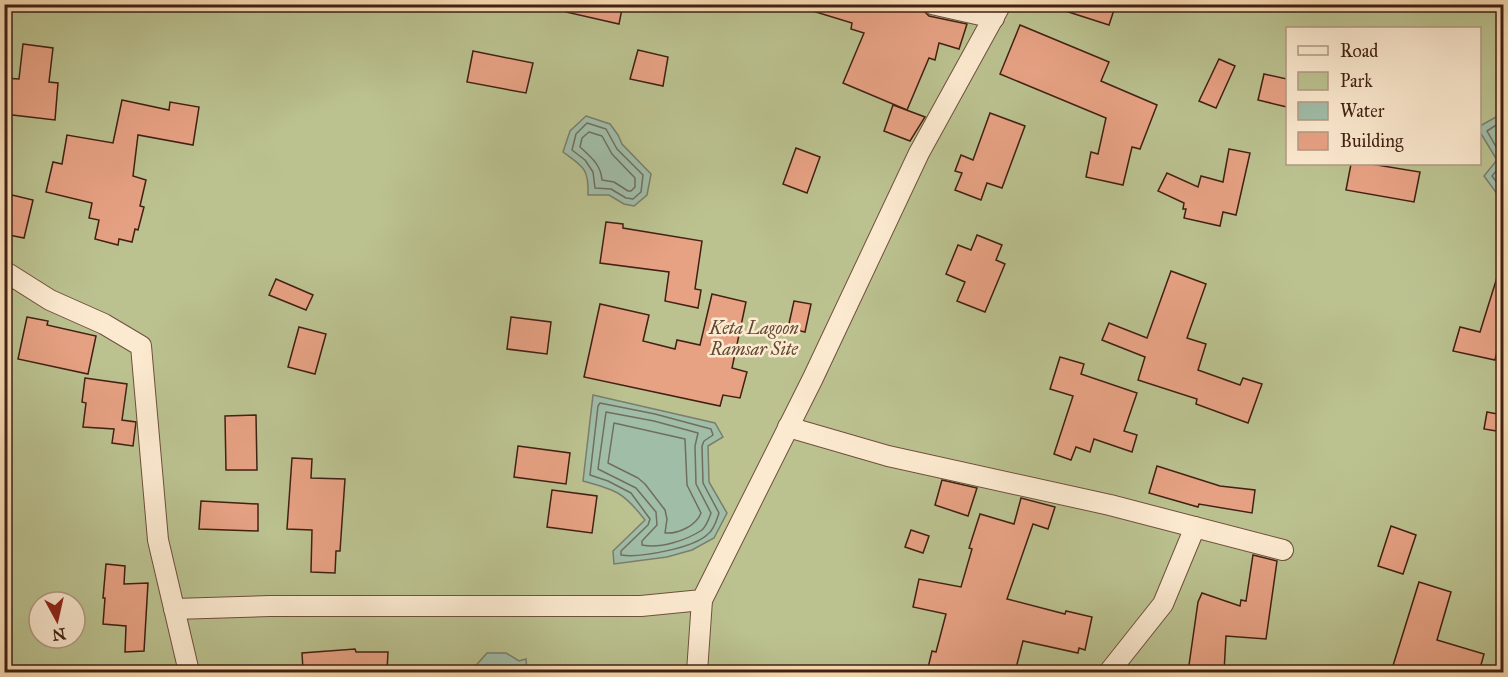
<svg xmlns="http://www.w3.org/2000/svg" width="1508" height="677" font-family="'IM FELL Great Primer',serif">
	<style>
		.green { fill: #bbc290; stroke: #7e7152; stroke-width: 1.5; fill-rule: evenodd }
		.water { fill: #a0bda8; stroke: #7a7e6c; stroke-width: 1.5 }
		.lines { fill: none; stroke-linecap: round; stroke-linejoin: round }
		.shore { stroke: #716e5e; stroke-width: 1.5 }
		.building { fill: #e7a284; stroke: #422013; stroke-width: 1.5 }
		.minor-casing { stroke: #70503c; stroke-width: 22 }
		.minor { stroke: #fcead0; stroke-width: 20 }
		.labels { text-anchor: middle; stroke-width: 5; stroke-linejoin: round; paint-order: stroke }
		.park-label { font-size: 18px; font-style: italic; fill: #604832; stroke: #fcead0 }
	</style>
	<rect width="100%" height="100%" fill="#fadeb6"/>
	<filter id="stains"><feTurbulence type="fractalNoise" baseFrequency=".00333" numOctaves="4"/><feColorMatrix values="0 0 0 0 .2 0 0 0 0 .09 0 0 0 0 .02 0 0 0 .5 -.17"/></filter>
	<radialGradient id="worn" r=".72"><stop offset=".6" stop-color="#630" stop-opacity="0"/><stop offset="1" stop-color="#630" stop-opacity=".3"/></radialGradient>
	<path class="green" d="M4 5H1503V672H5ZM1288 28H1480V164H1288ZM39 602H75V638H39Z"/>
	<g class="water">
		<polygon points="1503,113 1503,202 1484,176 1497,160 1480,132 1480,126"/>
		<path d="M586 116 610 124 618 135 622 144 651 174 647 195 634 206 624 204 609 195H588C589 169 584 167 563 152L570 131Z"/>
		<path d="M593 395 715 423 723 437 708 446 709 482 727 513 714 538 692 550 667 557 614 564 613 551 645 520C624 493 617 490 583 481Z"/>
		<polygon points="487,653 506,653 519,661 526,659 527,672 470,672"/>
	</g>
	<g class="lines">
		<g class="shore">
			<polyline points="1504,120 1487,131 1503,159 1502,164 1492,176 1504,192"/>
			<polygon points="587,123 606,129 617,149 643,175 641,192 633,199 626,198 611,189 595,188 593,172 585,160 572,150 576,134"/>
			<path d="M589 132 602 136 612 154 635 178V187L631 191H628L614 182 602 180C601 165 591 157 580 147L582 138Z"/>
			<path d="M600 403 655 414 711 429 713 435 704 441 702 446 703 483 719 513C717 519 714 530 708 534 694 548 640 558 621 555V551L648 525 650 519 631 493 608 481 590 475 598 406Z"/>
			<path d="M606 412 654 421 698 433 695 446 696 484 711 513C709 519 706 526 702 530 687 540 660 549 642 545V541L657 525 656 512 636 488 598 469Z"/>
			<path d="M614 423 685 439 687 485 701 513C696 526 678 534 665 533L667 519 665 510 645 484 638 478 608 463Z"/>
		</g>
	</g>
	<g class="building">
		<polygon points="567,4 623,4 619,24 566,12"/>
		<polygon points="807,4 901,4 922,9 929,16 967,24 959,49 939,43 935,60 929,58 907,110 843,83 864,33 851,29 852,23 806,9"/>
		<polygon points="1057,4 1116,4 1109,25 1056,8"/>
		<polygon points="1020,25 1109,62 1101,81 1157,105 1140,149 1132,147 1123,185 1086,177 1091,152 1098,154 1106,118 1000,74"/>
		<polygon points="23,44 53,48 49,82 58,83 55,120 4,114 4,78 19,79"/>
		<polygon points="638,50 668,57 663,86 630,79"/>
		<polygon points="473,51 533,63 526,93 467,82"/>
		<polygon points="1219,59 1235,66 1216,108 1199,101"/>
		<polygon points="1264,74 1287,79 1287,107 1258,100"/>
		<polygon points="122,100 169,110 170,102 199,107 193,145 138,135 133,176 146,180 140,206 144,207 138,230 135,229 132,242 119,239 118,245 95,239 99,220 89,218 92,203 46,192 53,162 62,164 67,135 113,143"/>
		<polygon points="893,105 925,117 910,141 884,131"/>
		<polygon points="990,113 1025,126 1002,188 987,183 981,200 955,190 962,173 955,171 961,155 973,160"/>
		<polygon points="796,148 820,157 807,193 783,184"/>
		<polygon points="1229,149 1250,153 1236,215 1223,212 1220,226 1184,218 1186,209 1183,209 1184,203 1158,191 1167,173 1198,187 1201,176 1223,182"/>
		<polygon points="1351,164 1371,164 1420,172 1414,202 1346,190"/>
		<polygon points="12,195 33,200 24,238 4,234"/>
		<polygon points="606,222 623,224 623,228 702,241 695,289 701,290 698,308 665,301 669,272 600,263"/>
		<polygon points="977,235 1002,245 996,260 1005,264 985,312 957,301 965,282 946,274 958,245 971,250"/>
		<polygon points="1171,271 1206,284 1187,338 1206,344 1198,370 1240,385 1243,378 1262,384 1248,423 1196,404 1197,399 1138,380 1145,357 1102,340 1109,323 1147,338"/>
		<polygon points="1499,271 1503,271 1503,328 1495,360 1453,351 1460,327 1480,332"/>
		<polygon points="276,279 313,295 306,310 269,295"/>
		<polygon points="712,294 746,302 732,368 747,372 740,398 723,395 720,406 584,377 600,304 649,315 643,341 675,349 677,340 700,345"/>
		<polygon points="794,301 811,304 805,332 788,328"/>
		<polygon points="27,317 48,321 47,325 96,336 88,374 18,359"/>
		<polygon points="511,317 551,322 547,354 507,349"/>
		<polygon points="299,327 326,334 315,374 288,367"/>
		<polygon points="1060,357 1084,364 1081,374 1137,393 1124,431 1137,435 1132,452 1094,439 1090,452 1076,447 1071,460 1054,454 1073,396 1050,389"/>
		<polygon points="85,378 127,384 122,420 136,422 133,446 112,443 114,429 83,427 86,403 82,402"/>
		<polygon points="1487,412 1503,415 1503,432 1484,429"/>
		<polygon points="256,415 257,470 226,470 225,416"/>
		<polygon points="518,446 570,453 566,484 514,477"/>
		<polygon points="292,458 312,459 311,478 345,479 340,551 336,551 335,573 311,572 312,530 287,529"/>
		<polygon points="1157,466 1220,486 1255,490 1252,513 1199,504 1198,507 1149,493"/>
		<polygon points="942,480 977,488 968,516 935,505"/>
		<polygon points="552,490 597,496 592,533 547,527"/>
		<polygon points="1021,498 1055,507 1048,529 1033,524 1007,599 1065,614 1066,611 1092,617 1085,650 1079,648 1078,653 1023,641 1015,672 927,672 932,651 936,652 946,614 913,607 919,579 961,587 972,549 969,548 980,514 1014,524"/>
		<polygon points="201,501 258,504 258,531 199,529"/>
		<polygon points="1391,526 1416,535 1403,574 1378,566"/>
		<polygon points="911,530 929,536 923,553 905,547"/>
		<polygon points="1253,555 1277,561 1266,639 1226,636 1224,672 1188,672 1198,602 1202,593 1240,606 1241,600 1246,601"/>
		<polygon points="106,564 125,566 124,584 148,583 144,651 125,652 126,626 103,624 105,598 103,598"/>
		<polygon points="1419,582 1451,592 1437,640 1484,654 1479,672 1391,672"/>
		<polygon points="355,649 356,652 388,652 387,671 325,672 325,668 303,670 302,653"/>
	</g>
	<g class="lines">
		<defs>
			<g id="minor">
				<polyline points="932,4 994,18"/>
				<polyline points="4,271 50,300 104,324 141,346 158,540 189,672"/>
				<polyline points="788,427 888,456 1110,505 1283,550"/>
				<polyline points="174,609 270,606 641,606 702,600 813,378 919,153 1001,4"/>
				<polyline points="697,672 702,600"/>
				<polyline points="1109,672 1163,604 1195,527"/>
			</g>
		</defs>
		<use href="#minor" class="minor-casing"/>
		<use href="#minor" class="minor"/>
	</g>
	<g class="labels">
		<g class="park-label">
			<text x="754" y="334">Keta Lagoon<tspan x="754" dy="21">Ramsar Site</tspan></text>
		</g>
	</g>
	<rect width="1508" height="677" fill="none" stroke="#fadeb6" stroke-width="24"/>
	<rect x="6" y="6" width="1496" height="665" fill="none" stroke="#422013" stroke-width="3"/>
	<rect x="12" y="12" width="1484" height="653" fill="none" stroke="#422013" stroke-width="1.5"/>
	<rect x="1286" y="27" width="195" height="138" fill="#fcead0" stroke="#b29984" stroke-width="1.5"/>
	<rect x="1298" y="46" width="30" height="9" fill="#fcead0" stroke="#b29984" stroke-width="1.5"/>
	<text x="1340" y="57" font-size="18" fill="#422013">Road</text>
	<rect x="1298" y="72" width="30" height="18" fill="#bbc290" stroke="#b29984" stroke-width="1.5"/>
	<text x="1340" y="87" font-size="18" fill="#422013">Park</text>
	<rect x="1298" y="102" width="30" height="18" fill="#a0bda8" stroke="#b29984" stroke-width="1.5"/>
	<text x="1340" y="117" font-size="18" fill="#422013">Water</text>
	<rect x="1298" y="132" width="30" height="18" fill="#e7a284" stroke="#b29984" stroke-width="1.5"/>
	<text x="1340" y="147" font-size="18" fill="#422013">Building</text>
	<g transform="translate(57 620) rotate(172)"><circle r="28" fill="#fcead0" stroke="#b29984" stroke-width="1.5"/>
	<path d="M0-4.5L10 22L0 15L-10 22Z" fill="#8f2418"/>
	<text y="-9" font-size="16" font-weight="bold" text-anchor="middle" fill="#422013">N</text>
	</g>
	<rect width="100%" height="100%" filter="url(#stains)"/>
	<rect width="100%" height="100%" fill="url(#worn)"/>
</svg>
